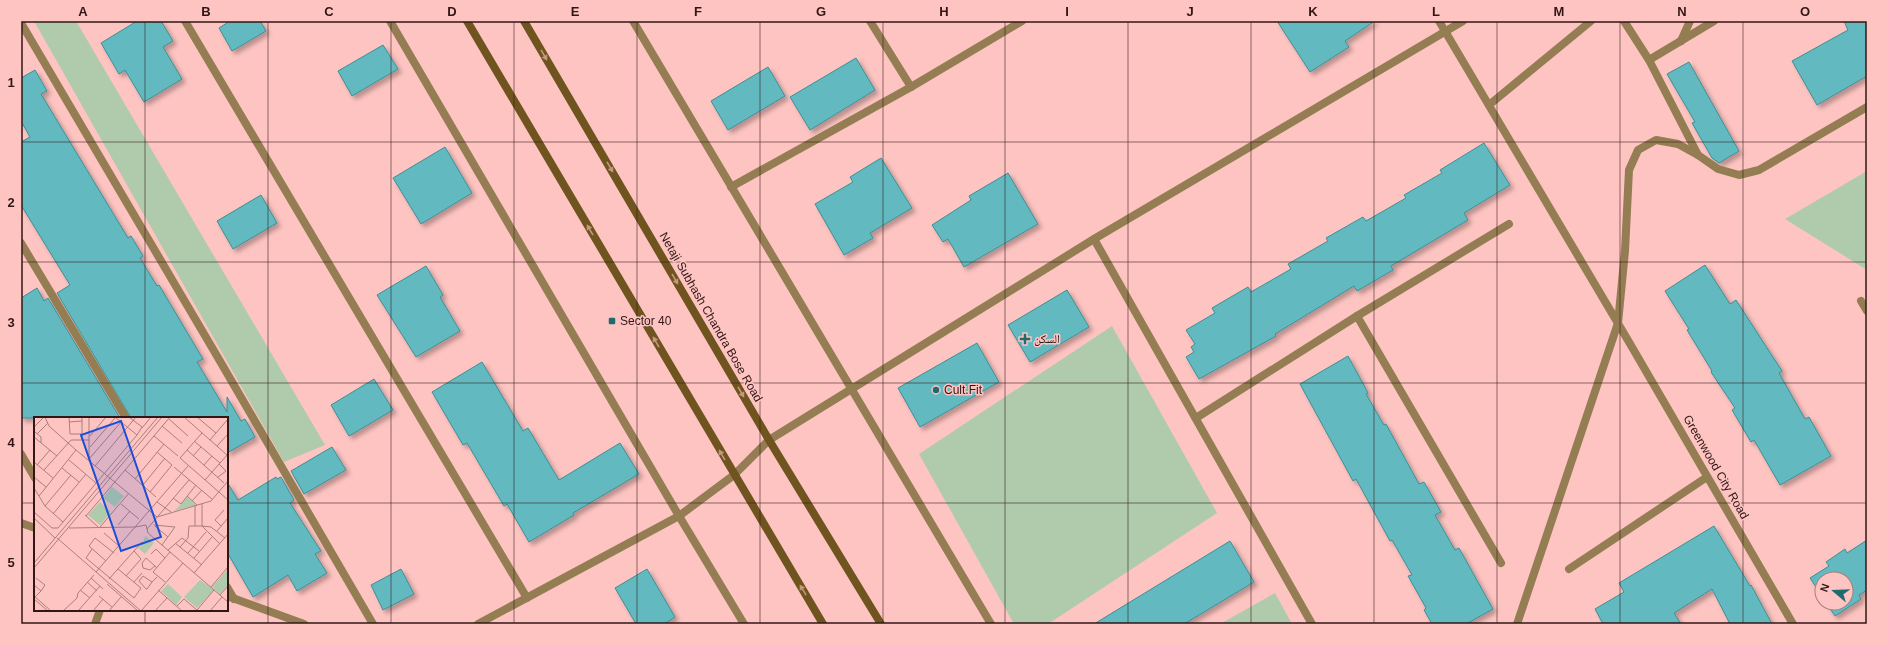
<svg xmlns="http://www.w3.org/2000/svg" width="1888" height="645" font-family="Arial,'Noto Naskh Arabic',sans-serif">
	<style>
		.green { fill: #afcbac }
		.building { fill: #62b9bf; stroke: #399197; filter: url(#shadow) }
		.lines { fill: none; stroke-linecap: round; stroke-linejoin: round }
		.minor { stroke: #947d53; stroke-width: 8 }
		.tertiary { stroke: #947d53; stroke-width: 8 }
		.secondary { stroke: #6f541f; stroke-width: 8 }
		.oneway { fill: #c59780 }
		.grid { fill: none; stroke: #301716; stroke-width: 1; stroke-opacity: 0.55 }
		.poi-dot { fill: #1f6b70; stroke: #fec4c1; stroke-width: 1.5 }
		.labels { text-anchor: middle; stroke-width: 3; stroke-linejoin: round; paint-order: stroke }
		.street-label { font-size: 12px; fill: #301716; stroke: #fec4c1 }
		.poi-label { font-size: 12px; fill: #301716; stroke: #fec4c1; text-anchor: start }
		.inset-road { fill: none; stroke: #ac7f7d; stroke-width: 1 }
		.view { fill: #1d4ed8; fill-opacity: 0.15; stroke: #1d4ed8; stroke-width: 2 }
		.inset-edge { fill: none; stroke: #301716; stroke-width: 2 }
		.neatline { fill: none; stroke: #301716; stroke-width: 1.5 }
		.grid-label { font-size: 13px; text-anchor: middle; font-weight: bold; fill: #301716 }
	</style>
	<defs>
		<filter id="shadow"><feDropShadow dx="3.5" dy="3.5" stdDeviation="2" flood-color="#0004"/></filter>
	</defs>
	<rect width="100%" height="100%" fill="#fec4c1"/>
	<g class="green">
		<polygon points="34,21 76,21 325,445 284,462"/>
		<polygon points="1867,171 1867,270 1785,219"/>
		<polygon points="1112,326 1217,513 1048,624 1014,624 919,454"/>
		<polygon points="1275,593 1292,624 1220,624"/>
	</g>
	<g class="building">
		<polygon points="137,21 161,21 173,41 163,47 182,79 144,102 125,70 119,74 101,43"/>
		<polygon points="230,21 260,21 266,31 232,51 219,28"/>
		<polygon points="1277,21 1375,21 1345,41 1349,47 1310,72"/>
		<polygon points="1844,21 1867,21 1867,76 1817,105 1792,61 1848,30"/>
		<polygon points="383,45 398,69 352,96 338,71"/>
		<polygon points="856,58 875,90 810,130 790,97"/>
		<polygon points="1689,62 1739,151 1719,163 1712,158 1692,123 1695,122 1667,74"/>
		<polygon points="768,67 785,96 728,130 711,101"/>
		<polygon points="35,70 47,91 41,94 128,238 131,236 143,256 140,258 157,286 159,285 203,359 197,362 227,412 227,397 241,421 245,419 255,437 227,453 227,418 131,418 57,293 70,285 21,205 21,142 30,137 21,121 21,78"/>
		<polygon points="1484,143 1510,185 1464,213 1468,220 1391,266 1393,270 1357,291 1354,286 1275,334 1276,336 1199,379 1186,357 1194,352 1191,347 1195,344 1186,330 1215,313 1212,308 1248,287 1251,292 1291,269 1288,264 1328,241 1326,238 1363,217 1366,221 1406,198 1404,195 1442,173 1440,170"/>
		<polygon points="445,147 472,193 421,224 393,178"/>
		<polygon points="881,158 912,208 870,233 873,238 844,255 815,204 853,182 850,177"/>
		<polygon points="1008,173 1038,224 964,267 948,239 943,242 932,225 971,200 969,196"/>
		<polygon points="261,195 277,223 233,249 217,221"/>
		<polygon points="1705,265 1730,304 1736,300 1782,371 1779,373 1805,419 1809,417 1831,456 1780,485 1754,440 1751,442 1732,410 1735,408 1711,372 1712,371 1687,330 1689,329 1665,291"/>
		<polygon points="426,266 443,295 440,297 460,331 416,357 377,295"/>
		<polygon points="37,288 44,301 48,298 120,418 21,418 21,298"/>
		<polygon points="1067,290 1089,327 1030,362 1008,325"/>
		<polygon points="977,343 999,382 920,427 898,388"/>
		<polygon points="1348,356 1368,393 1366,394 1384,425 1386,424 1419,484 1424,482 1441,512 1435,515 1455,550 1459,548 1493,609 1466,624 1432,624 1424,610 1426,608 1408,576 1412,575 1392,540 1390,541 1356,479 1353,481 1300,384"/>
		<polygon points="482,362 523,431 528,428 559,480 620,443 639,474 573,513 574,515 529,542 507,504 504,506 467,443 463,445 432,392"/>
		<polygon points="374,379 393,410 349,436 331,405"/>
		<polygon points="332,447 346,470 304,494 291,471"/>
		<polygon points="276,477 277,479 281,477 294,500 290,503 321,551 315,554 327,573 297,591 288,575 253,597 227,552 227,482 238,500"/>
		<polygon points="1714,526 1750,586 1751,585 1772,624 1730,624 1712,589 1674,613 1681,624 1603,624 1595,609 1624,592 1619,583"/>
		<polygon points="1867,540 1867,590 1859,595 1861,599 1835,616 1826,603 1846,603 1846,579 1822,579 1822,596 1810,578 1829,566 1826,562 1845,549 1847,553"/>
		<polygon points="1230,541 1254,582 1184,624 1094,624"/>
		<polygon points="401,569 414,594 383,610 371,585"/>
		<polygon points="647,569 675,617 664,624 636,624 615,588"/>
	</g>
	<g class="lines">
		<g class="minor">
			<polyline points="185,21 527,598"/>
			<polyline points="390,21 679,516 744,624"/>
			<polyline points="633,21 991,624"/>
			<polyline points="870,21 911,87"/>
			<polyline points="1439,21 1629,342 1793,624"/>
			<polyline points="1624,21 1649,60 1698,155"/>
			<polyline points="21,23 217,356 373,624"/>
			<polyline points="1681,41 1690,21"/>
			<polyline points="1649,60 1714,21"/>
			<polyline points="1489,105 1591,21"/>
			<polyline points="731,187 911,87 1022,21"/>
			<polyline points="1094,239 1312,624"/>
			<polyline points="21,243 126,418"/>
			<polyline points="1861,301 1867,311"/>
			<polyline points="1357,316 1501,563"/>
			<polyline points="1196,418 1357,316 1509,224"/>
			<polyline points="769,440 1094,239 1463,21"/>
			<polyline points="21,454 35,478"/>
			<polyline points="21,523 35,528"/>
			<polyline points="1569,569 1707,477"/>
			<polyline points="227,587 234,599"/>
			<polyline points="227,596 304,624"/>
			<polyline points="95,624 100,610"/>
			<polyline points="1517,624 1618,323 1625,251 1629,170 1638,150 1656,140 1678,144 1698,155 1718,169 1739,175 1759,170 1867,107"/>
		</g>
		<polyline class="tertiary" points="478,624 679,516 734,475 769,440"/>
		<g class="secondary">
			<polyline points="467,21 823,624"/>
			<polyline points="524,21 769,440 881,624"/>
		</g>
	</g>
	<defs><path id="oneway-solid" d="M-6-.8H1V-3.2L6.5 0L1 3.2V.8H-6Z"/></defs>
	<g class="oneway">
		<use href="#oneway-solid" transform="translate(544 55) rotate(60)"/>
		<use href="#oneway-solid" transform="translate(610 167) rotate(60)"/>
		<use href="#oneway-solid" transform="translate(590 230) rotate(-120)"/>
		<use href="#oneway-solid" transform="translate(675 279) rotate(60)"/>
		<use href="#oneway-solid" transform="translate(656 342) rotate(-120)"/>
		<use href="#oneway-solid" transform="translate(741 392) rotate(60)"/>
		<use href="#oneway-solid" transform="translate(722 455) rotate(-120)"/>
		<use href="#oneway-solid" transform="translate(803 590) rotate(-121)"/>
	</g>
	<path class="grid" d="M145 21V418M268 21V624M391 21V624M514 21V624M637 21V624M760 21V624M883 21V624M1005 21V624M1128 21V624M1251 21V624M1374 21V624M1497 21V624M1620 21V624M1743 21V624M21 142H1867M21 262H1867M21 383H1867M21 503H35M227 503H1867M145 610V624"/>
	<g class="poi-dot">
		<rect x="608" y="317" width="8" height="8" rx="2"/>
		<path d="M1023 333h4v4h4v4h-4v4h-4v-4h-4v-4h4z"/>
		<circle cx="936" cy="390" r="4"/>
	</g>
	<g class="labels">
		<g class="street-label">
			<text transform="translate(711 317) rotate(60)" y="4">Netaji Subhash Chandra Bose Road</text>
			<text transform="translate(1716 467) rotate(60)" y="4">Greenwood City Road</text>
		</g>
		<g class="poi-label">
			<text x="620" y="325">Sector 40</text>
			<text x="1034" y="343">السكن</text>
			<text x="944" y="394">Cult.Fit</text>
		</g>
	</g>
	<g transform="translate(34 417)">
		<rect width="194" height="194" fill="#fec4c1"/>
		<path d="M78 70 90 79 81 90 69 81ZM153 80 162 88 140 94 147 87ZM66 85 77 95 66 108 54 98ZM111 119 120 126 111 137 104 131 109 126ZM194 152V168L186 177 178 170ZM166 163 180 173 163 191 150 180ZM134 167 148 180 142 188 127 174Z" fill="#afcbac"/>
		<path class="inset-road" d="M11 0 15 9 42 33 123 100M35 0 36 17H48V0M81 0 103 18 108 10 95 0M150 0 193 38M163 0 182 16M135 2 154 19M35 5 48 4M128 9 148 26M0 10 10 0M108 11 117 0M0 14 7 20V26M168 16 146 41 194 83M3 17 14 6M56 19 72 0M120 19 144 39M0 20 23 39M176 23 194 2M160 24 186 46M183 29 194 17M56 30 81 1M153 33 190 66M159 39 167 30M55 42 87 5M55 42V0M35 43 62 66M0 45 19 61M3 48 16 33M170 48 178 39M61 49 102 0M140 50 178 82M28 51 45 65M10 53 37 23H55M91 53 122 80M0 60 12 70M184 60 192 54 185 47M101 62 130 27M171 63 194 37M109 68 131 41M0 71 11 89 29 105M116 75 138 48 123 35M5 79 42 33M153 79 163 88M139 81 147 87 162 68M158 84 168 73M123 85 137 95M87 87 105 102M168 87V109L177 110 191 121M11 89 37 58M0 95 18 111H24L103 18M19 97 52 57M51 98 64 110M52 99 136 0M123 100 177 84 194 64M0 101 21 121M84 108 96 94M120 108 141 110 128 128M121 109 134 120M161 109V88M187 109 181 103 190 93M66 110 95 76M35 111 101 110 112 108 114 116 194 185M113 112 155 63M183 114 194 101M70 116 85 129M23 121 107 194M141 126 168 148M146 130 154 121 155 109H168L186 127M58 132 52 141 100 181 107 171 84 152M134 133 148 121 165 134M154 136 172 115M117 137 122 132 131 141M160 141 178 120M72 144 55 129 61 121 80 136M0 146 124 0M121 149 116 153 109 151 108 146 112 141 121 149 123 151M0 151 128 0M62 155 154 49M160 156 194 117M92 159 107 142 100 134M2 161 11 168 7 174M57 161 69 172M75 162 108 125M53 165 63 174M100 165 108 156M118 165 109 159 105 164 112 172H113L118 165 123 160M131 165 119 155 136 135M73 167 104 194M0 168 7 174 0 181M177 170 194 150M46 173 56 181M124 173 148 194M186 178 194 169M0 179 17 194M65 179 78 190M0 182 14 194M143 189 150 182 164 194M163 193 180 173M29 194 43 181 44 176 60 158M44 194 66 169M59 194 69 182M75 194 87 180M107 194 149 146M121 194 133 181M176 194 188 180"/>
		<path class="view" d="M87 4 127 120 87 134 47 18Z"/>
		<rect width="194" height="194" class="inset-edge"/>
	</g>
	<rect width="1888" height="645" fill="none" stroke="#fec4c1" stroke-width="44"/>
	<g transform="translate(1834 591) rotate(289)"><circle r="19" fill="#fec4c1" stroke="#ac7f7d"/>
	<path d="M0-3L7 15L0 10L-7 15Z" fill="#1f6b70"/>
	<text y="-6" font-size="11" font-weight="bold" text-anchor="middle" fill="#301716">N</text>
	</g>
	<rect x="22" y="22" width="1844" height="601" class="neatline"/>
	<g class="grid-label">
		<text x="83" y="16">A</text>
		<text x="206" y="16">B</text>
		<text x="329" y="16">C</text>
		<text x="452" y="16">D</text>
		<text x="575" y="16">E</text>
		<text x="698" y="16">F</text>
		<text x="821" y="16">G</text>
		<text x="944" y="16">H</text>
		<text x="1067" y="16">I</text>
		<text x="1190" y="16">J</text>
		<text x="1313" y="16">K</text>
		<text x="1436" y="16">L</text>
		<text x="1559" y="16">M</text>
		<text x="1682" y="16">N</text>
		<text x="1805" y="16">O</text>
		<text x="11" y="87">1</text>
		<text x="11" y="207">2</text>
		<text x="11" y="327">3</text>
		<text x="11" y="447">4</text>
		<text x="11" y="567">5</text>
	</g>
</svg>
